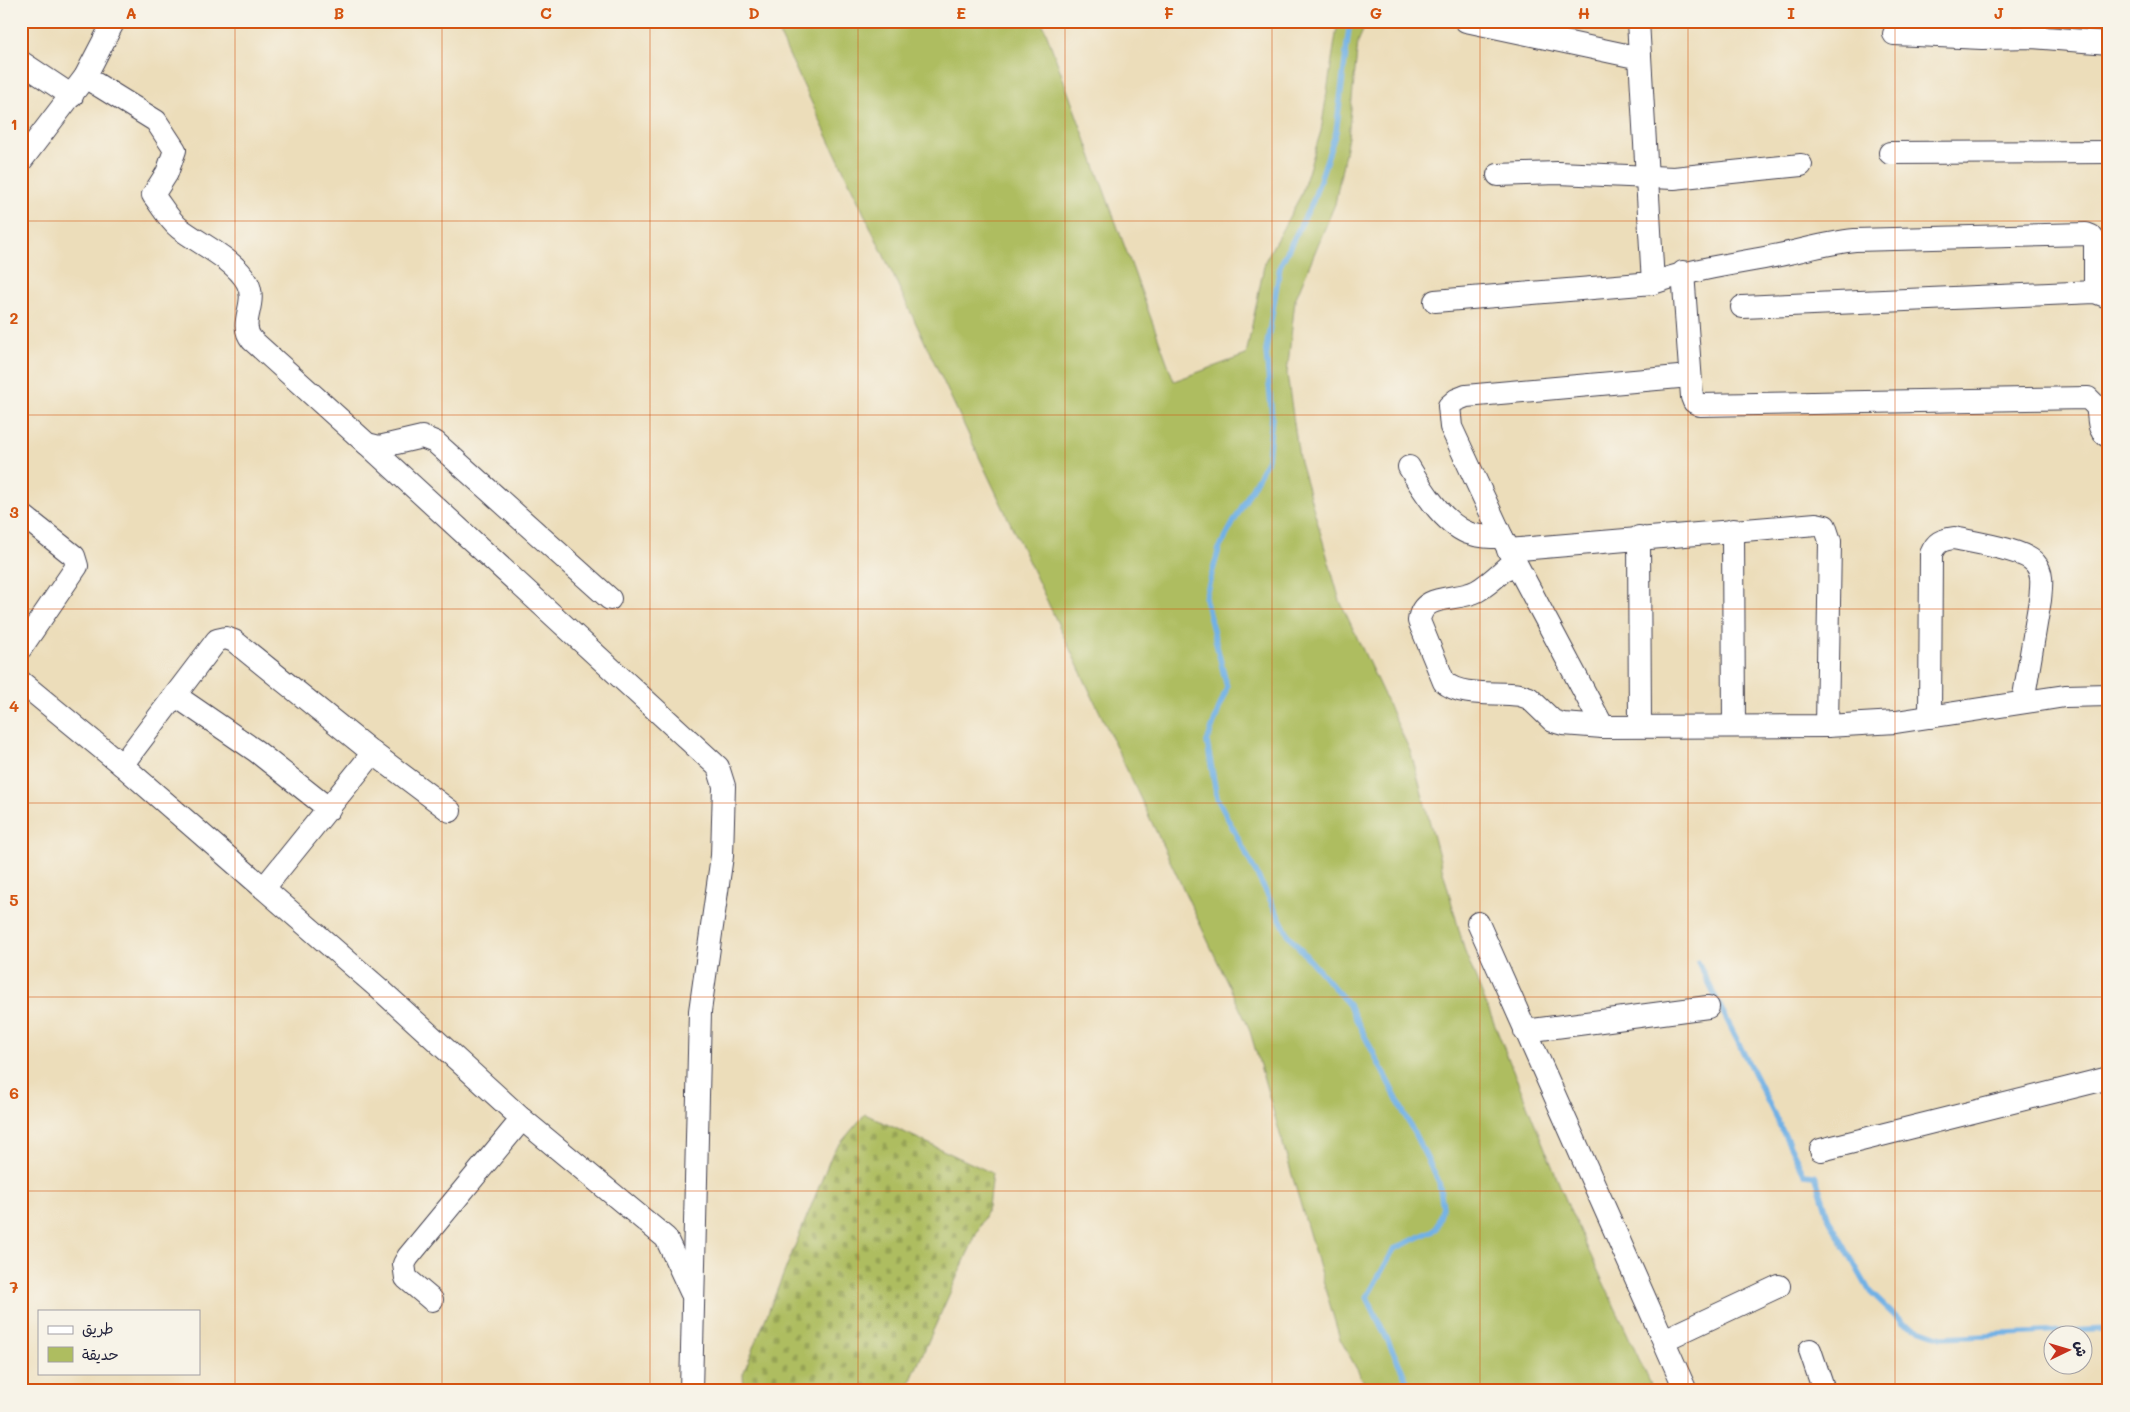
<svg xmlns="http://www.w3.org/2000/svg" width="2130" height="1412" font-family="Mali,'Playpen Sans Arabic',sans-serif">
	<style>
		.green { fill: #aebd60; stroke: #68704e }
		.cemetery { fill: url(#cemetery-stones); stroke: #68704e }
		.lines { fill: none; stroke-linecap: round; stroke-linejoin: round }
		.stream { stroke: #71b1e5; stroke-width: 5.5 }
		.street-casing { stroke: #403e4e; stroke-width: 24 }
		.street { stroke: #fff; stroke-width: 22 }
		.grid { fill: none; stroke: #d45411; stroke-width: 1; stroke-opacity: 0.55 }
		.neatline { fill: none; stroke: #d45411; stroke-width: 2 }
		.grid-label { font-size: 16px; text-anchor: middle; font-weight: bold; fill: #d45411 }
	</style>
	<defs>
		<pattern id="cemetery-stones" width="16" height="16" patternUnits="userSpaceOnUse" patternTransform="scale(1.25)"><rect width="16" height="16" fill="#aebd60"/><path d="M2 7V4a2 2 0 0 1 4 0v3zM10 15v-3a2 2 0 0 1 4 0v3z" fill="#95a254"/></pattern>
	</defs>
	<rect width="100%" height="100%" fill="#f7f3e8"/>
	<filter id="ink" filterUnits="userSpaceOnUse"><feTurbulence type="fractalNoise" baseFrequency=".02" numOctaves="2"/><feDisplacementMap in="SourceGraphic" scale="10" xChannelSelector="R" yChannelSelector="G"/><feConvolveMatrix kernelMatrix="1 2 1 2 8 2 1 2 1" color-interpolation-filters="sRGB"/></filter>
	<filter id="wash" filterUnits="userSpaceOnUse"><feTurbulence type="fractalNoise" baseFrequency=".0096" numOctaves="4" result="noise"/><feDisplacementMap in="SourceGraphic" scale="20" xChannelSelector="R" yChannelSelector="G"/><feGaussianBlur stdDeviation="1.12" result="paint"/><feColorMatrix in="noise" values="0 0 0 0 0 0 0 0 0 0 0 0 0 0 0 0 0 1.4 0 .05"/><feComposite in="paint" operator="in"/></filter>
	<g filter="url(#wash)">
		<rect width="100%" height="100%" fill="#ecddba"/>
		<polygon class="green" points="773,21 1042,21 1174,381 1246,355 1265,261 1301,195 1321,131 1338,21 1367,21 1358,42 1348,137 1335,204 1295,300 1287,374 1299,458 1340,601 1411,753 1465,952 1572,1215 1654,1391 1369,1391 1340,1339 1249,1028"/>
		<polygon class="cemetery" points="865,1114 992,1173 988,1208 906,1391 744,1391 743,1374 833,1152"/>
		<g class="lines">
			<g class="stream">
				<polyline points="1350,21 1336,132 1313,201 1280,266 1266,351 1272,417 1268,459 1219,549 1205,598 1227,687 1207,742 1217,798 1289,936 1349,1005 1439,1182 1443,1207 1436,1229 1394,1249 1367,1297 1412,1391"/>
				<polyline points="1698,962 1804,1174 1815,1175 1829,1219 1870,1292 1902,1323 1942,1337 2109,1329"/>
			</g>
		</g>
	</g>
	<g filter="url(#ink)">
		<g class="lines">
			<defs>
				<g id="street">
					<polyline points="1466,21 1640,58"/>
					<polyline points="1638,21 1653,283"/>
					<polyline points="1894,34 1982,38 2032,37 2109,43"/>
					<polyline points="21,62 72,96"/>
					<path d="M85 77 156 121 175 150 167 173 153 195C161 205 169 220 179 228 200 244 235 260 247 282 259 304 237 322 252 340L367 444 379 447 422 437 435 442 610 599"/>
					<polyline points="1890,153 2109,152"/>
					<polyline points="21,161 85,77 114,21"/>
					<polyline points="1498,175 1558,173 1674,178 1801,165"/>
					<path d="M1683 272 1692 397 1694 402 1700 405 2088 398 2097 407C2100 419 2096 430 2109 437"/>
					<path d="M1435 301 1653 283C1692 269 1729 265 1769 257 1798 252 1825 243 1855 240L2086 234 2091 236 2095 241V292"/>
					<polyline points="1742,307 2095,292 2108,297"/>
					<polyline points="367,444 718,767 724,786 722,856 700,1011 691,1391"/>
					<path d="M1409 467C1422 489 1443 523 1468 533 1479 537 1490 537 1502 537"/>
					<polyline points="21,514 74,556 77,566 21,648"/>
					<polyline points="1733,530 1734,726"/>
					<polyline points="1639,537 1640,726"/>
					<polyline points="1508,550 1816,524 1825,526 1830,541 1827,726"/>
					<path d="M1514 561C1502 571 1490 584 1477 591 1456 602 1422 592 1419 621L1444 682C1462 698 1497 691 1520 695L1529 698 1553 721 1563 724 1603 727 1827 726 1896 722 2065 696 2109 695"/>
					<polyline points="21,682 122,765 383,992 522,1119 666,1238 691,1292"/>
					<polyline points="176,696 256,751 329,809"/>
					<path d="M1930 717 1931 554C1936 542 1941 540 1954 538 1972 542 2025 550 2035 563 2044 573 2041 588 2040 600L2023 702"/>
					<polyline points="1603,727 1502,537 1451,427 1449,406 1456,400 1466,396 1690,376"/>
					<polyline points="122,765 217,640 226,638 234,641 373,753 450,811"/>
					<polyline points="264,888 373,753"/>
					<polyline points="1478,923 1686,1391"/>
					<polyline points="1525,1031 1708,1007"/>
					<polyline points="1821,1150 2109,1078"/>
					<polyline points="432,1300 406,1278 404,1264 408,1257 522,1119"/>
					<polyline points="1664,1340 1779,1286"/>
					<polyline points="1810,1350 1824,1391"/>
				</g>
			</defs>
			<use href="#street" class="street-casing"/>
			<use href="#street" class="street"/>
		</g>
	</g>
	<path class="grid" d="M235 21V1391M442 21V1391M650 21V1391M858 21V1391M1065 21V1391M1272 21V1391M1480 21V1391M1688 21V1391M1895 21V1391M21 221H2109M21 415H2109M21 609H2109M21 803H2109M21 997H2109M21 1191H2109"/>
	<rect width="2130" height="1412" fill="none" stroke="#f7f3e8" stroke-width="55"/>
	<rect x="38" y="1310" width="162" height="65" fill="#f7f3e8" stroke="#a29fa3"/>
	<rect x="48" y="1326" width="25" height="8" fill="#ffffff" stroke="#a29fa3"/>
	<text x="82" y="1334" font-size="15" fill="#22223b">طريق</text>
	<rect x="48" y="1347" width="25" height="15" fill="#aebd60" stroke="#a29fa3"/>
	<text x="82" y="1360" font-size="15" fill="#22223b">حديقة</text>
	<g transform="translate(2068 1350) rotate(85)"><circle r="24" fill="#f7f3e8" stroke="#a29fa3"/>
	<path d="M0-4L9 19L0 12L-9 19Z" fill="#c8321e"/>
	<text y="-8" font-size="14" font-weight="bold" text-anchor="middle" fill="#22223b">ش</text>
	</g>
	<rect x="28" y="28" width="2074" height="1356" class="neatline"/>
	<g class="grid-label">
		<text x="131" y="19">A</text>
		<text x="339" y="19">B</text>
		<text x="546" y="19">C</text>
		<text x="754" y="19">D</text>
		<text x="961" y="19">E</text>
		<text x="1169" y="19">F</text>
		<text x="1376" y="19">G</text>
		<text x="1584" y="19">H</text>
		<text x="1791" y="19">I</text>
		<text x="1999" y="19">J</text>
		<text x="14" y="130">1</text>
		<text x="14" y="324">2</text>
		<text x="14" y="518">3</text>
		<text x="14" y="712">4</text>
		<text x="14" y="906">5</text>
		<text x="14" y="1099">6</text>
		<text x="14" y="1293">7</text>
	</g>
</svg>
